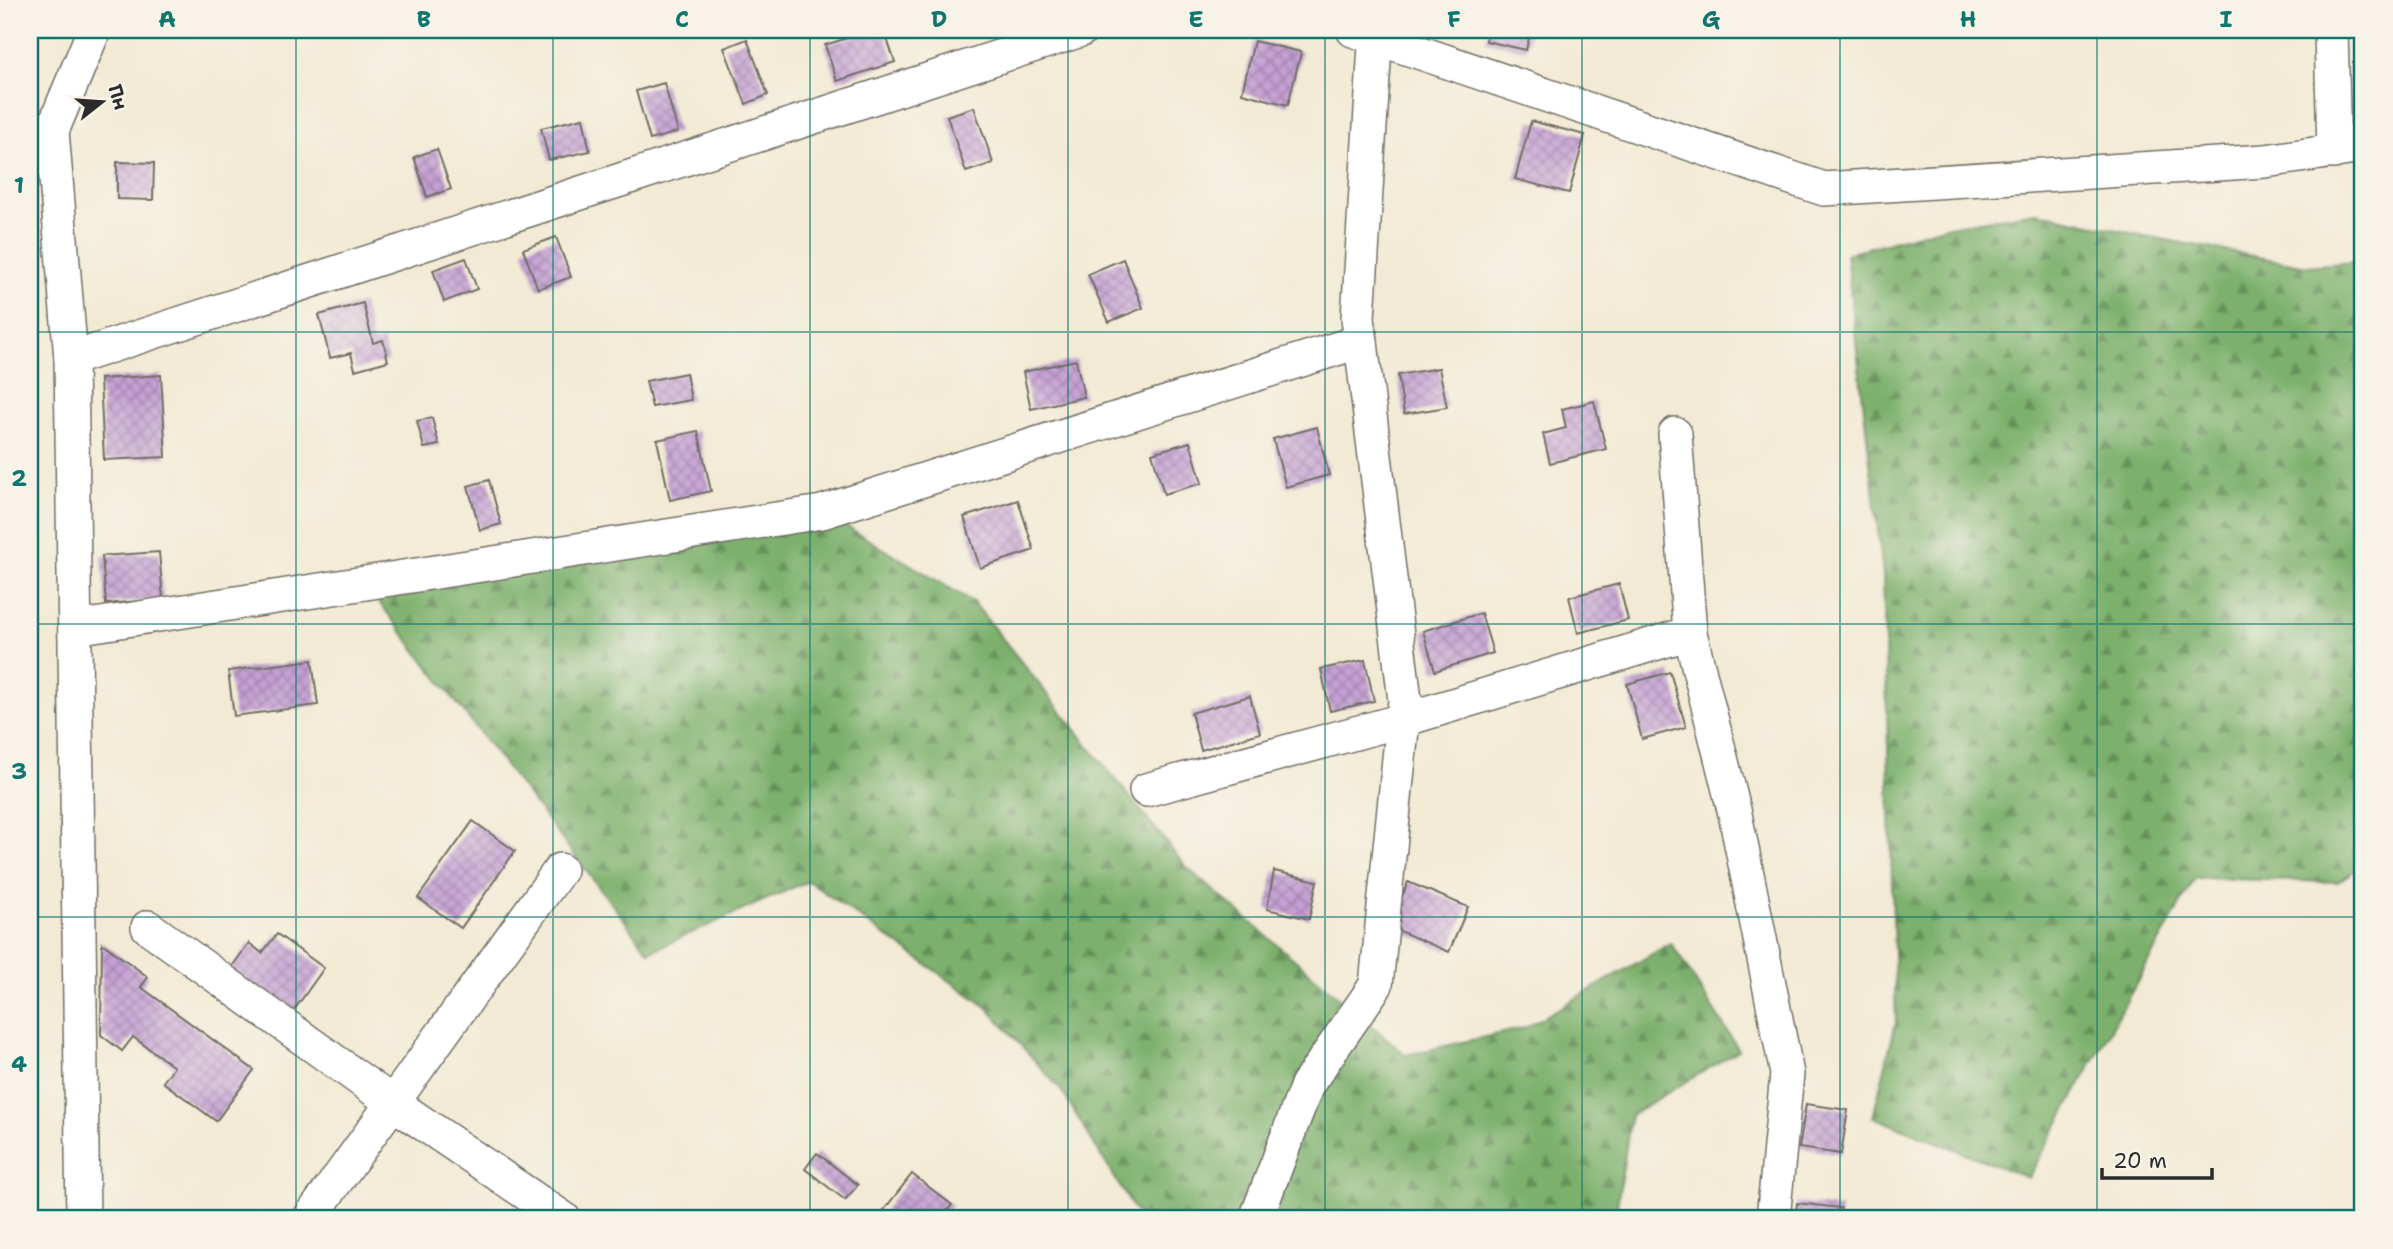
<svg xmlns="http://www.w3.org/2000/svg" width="2393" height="1249" font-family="'Shantell Sans',sans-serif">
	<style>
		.forest { fill: url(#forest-firs); stroke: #536e4c; stroke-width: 2 }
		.building { fill: url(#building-cross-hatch) }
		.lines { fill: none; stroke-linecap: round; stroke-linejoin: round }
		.street-casing { stroke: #716e66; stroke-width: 36 }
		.street { stroke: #fff; stroke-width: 33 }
		.grid { fill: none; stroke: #0f766e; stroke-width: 2; stroke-opacity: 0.55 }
		.neatline { fill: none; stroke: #0f766e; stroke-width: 2.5 }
		.grid-label { font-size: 23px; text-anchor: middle; font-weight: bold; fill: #0f766e }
	</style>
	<defs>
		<pattern id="forest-firs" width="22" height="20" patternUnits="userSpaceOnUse" patternTransform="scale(1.75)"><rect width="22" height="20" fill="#7bb06c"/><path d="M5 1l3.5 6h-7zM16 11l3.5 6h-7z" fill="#658f59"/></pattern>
		<pattern id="building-cross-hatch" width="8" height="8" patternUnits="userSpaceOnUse" patternTransform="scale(1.75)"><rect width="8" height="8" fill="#c5a0d4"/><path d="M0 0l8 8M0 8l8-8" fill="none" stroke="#a083ac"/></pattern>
	</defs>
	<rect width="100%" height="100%" fill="#f7f3e8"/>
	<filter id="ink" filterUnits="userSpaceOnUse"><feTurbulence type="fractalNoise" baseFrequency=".0143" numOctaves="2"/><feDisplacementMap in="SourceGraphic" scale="14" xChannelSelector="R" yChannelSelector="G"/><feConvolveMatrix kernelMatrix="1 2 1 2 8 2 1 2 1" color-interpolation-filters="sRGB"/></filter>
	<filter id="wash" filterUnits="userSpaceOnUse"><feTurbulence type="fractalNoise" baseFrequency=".00686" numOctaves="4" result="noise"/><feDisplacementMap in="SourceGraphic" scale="28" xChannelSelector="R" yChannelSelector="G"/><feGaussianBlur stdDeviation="1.57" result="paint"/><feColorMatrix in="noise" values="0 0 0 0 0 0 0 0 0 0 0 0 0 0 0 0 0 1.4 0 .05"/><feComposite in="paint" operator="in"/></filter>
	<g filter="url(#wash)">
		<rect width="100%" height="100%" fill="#f2ead4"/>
		<g class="forest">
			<polygon points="2036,212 2145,236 2307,266 2363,261 2363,864 2338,882 2195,878 2028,1178 1873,1117 1896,1022 1883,574 1846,254 1944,227"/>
			<polygon points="822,512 973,602 1186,867 1406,1055 1525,1028 1671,943 1739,1050 1631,1115 1615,1219 1140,1219 1061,1090 987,1007 808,881 649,952 365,584"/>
		</g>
		<g id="blocks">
			<g class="building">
				<polygon points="873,30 884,30 895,62 837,81 825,45"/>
				<polygon points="1488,30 1531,30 1526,50 1486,41"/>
				<polygon points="747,39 768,95 746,104 724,48"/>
				<polygon points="1254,41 1301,52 1288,105 1242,93"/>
				<polygon points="2353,63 2363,63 2363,117 2357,117"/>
				<polygon points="664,83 678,132 650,140 636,91"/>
				<polygon points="974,107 993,163 966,172 947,116"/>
				<polygon points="583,118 590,151 549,160 541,128"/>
				<polygon points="1531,121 1585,135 1569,193 1515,179"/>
				<polygon points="437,149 451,189 427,197 414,157"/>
				<polygon points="117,162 154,163 153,200 117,199"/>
				<polygon points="556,237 571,277 538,289 523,249"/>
				<polygon points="466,258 477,289 444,302 433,270"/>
				<polygon points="1123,259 1143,308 1109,322 1088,274"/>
				<polygon points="363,303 373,343 383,340 388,361 355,370 351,353 330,358 319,315"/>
				<polygon points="1076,360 1084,397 1031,409 1023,372"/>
				<polygon points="1439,368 1447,407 1404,414 1398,375"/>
				<polygon points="686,373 691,400 652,407 646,381"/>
				<polygon points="161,375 166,457 104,460 100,379"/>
				<polygon points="1594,401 1606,449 1550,463 1543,434 1566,428 1562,409"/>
				<polygon points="432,418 439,445 424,448 417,421"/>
				<polygon points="1317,427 1329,475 1286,487 1273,439"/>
				<polygon points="698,431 711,491 670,500 657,440"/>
				<polygon points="1190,442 1202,483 1164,494 1152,453"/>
				<polygon points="489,480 501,524 480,530 468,486"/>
				<polygon points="1018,500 1034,550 980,568 964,517"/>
				<polygon points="159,552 163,599 106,604 102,556"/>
				<polygon points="1619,584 1628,620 1578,633 1569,597"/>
				<polygon points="1481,613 1493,653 1435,671 1423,631"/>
				<polygon points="312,660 318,705 234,716 228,671"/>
				<polygon points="1365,660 1374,701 1330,711 1321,669"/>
				<polygon points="1670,672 1686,727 1642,739 1627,684"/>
				<polygon points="1250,696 1260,733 1201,750 1191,713"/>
				<polygon points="473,821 515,851 461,928 418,898"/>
				<polygon points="1274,871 1317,881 1309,919 1267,909"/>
				<polygon points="1408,882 1468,907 1449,952 1390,927"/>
				<polygon points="277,934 324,968 287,1020 226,975 249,943 262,953"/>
				<polygon points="102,943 148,977 141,987 254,1070 216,1121 163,1082 174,1067 133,1037 122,1051 101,1035"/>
				<polygon points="1806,1104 1848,1110 1841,1154 1799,1148"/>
				<polygon points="817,1153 858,1185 845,1200 805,1169"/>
				<polygon points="912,1174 952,1205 940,1219 896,1219 884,1210"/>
				<polygon points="1797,1203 1841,1208 1839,1219 1795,1219"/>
			</g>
		</g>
	</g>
	<g filter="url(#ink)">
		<use href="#blocks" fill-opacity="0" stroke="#716e66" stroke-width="2"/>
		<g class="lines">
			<defs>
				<g id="street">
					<polyline points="1353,30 1824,189 2265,161 2363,147"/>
					<polyline points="2331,30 2334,152"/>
					<polyline points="71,359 1081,30"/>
					<polyline points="75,628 822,512 1361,341"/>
					<polyline points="1690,633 1735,814 1787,1074 1773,1219"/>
					<polyline points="1146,790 1403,720 1690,633 1675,434"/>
					<polyline points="148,927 393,1103 564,1219"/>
					<polyline points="83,1219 71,359 52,131 94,30"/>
					<polyline points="309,1219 560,870"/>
					<polyline points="1256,1219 1307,1085 1376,985 1405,700 1358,318 1376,30"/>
				</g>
			</defs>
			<use href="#street" class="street-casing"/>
			<use href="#street" class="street"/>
		</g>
	</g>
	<path class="grid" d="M296 30V1219M553 30V1219M810 30V1219M1068 30V1219M1325 30V1219M1582 30V1219M1840 30V1219M2097 30V1219M30 332H2363M30 624H2363M30 917H2363"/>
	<rect width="2393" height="1249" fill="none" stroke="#f7f3e8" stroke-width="77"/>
	<g transform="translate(102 102) rotate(73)" stroke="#f7f3e8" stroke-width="5" paint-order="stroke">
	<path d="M0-5L12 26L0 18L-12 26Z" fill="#2b2b2b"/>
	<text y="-10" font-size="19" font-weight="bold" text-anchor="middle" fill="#2b2b2b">Пн</text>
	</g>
	<path d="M2102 1168v10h110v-10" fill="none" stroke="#2b2b2b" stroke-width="3.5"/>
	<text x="2113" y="1168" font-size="21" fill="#2b2b2b" stroke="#f7f3e8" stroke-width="5" paint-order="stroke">20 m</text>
	<rect x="38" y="38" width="2316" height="1172" class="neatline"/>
	<g class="grid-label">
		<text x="167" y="27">A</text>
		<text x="424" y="27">B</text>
		<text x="682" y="27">C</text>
		<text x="939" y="27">D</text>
		<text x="1196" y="27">E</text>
		<text x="1454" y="27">F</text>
		<text x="1711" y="27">G</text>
		<text x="1968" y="27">H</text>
		<text x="2226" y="27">I</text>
		<text x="19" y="193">1</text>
		<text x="19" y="486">2</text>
		<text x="19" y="779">3</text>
		<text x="19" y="1072">4</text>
	</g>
</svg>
